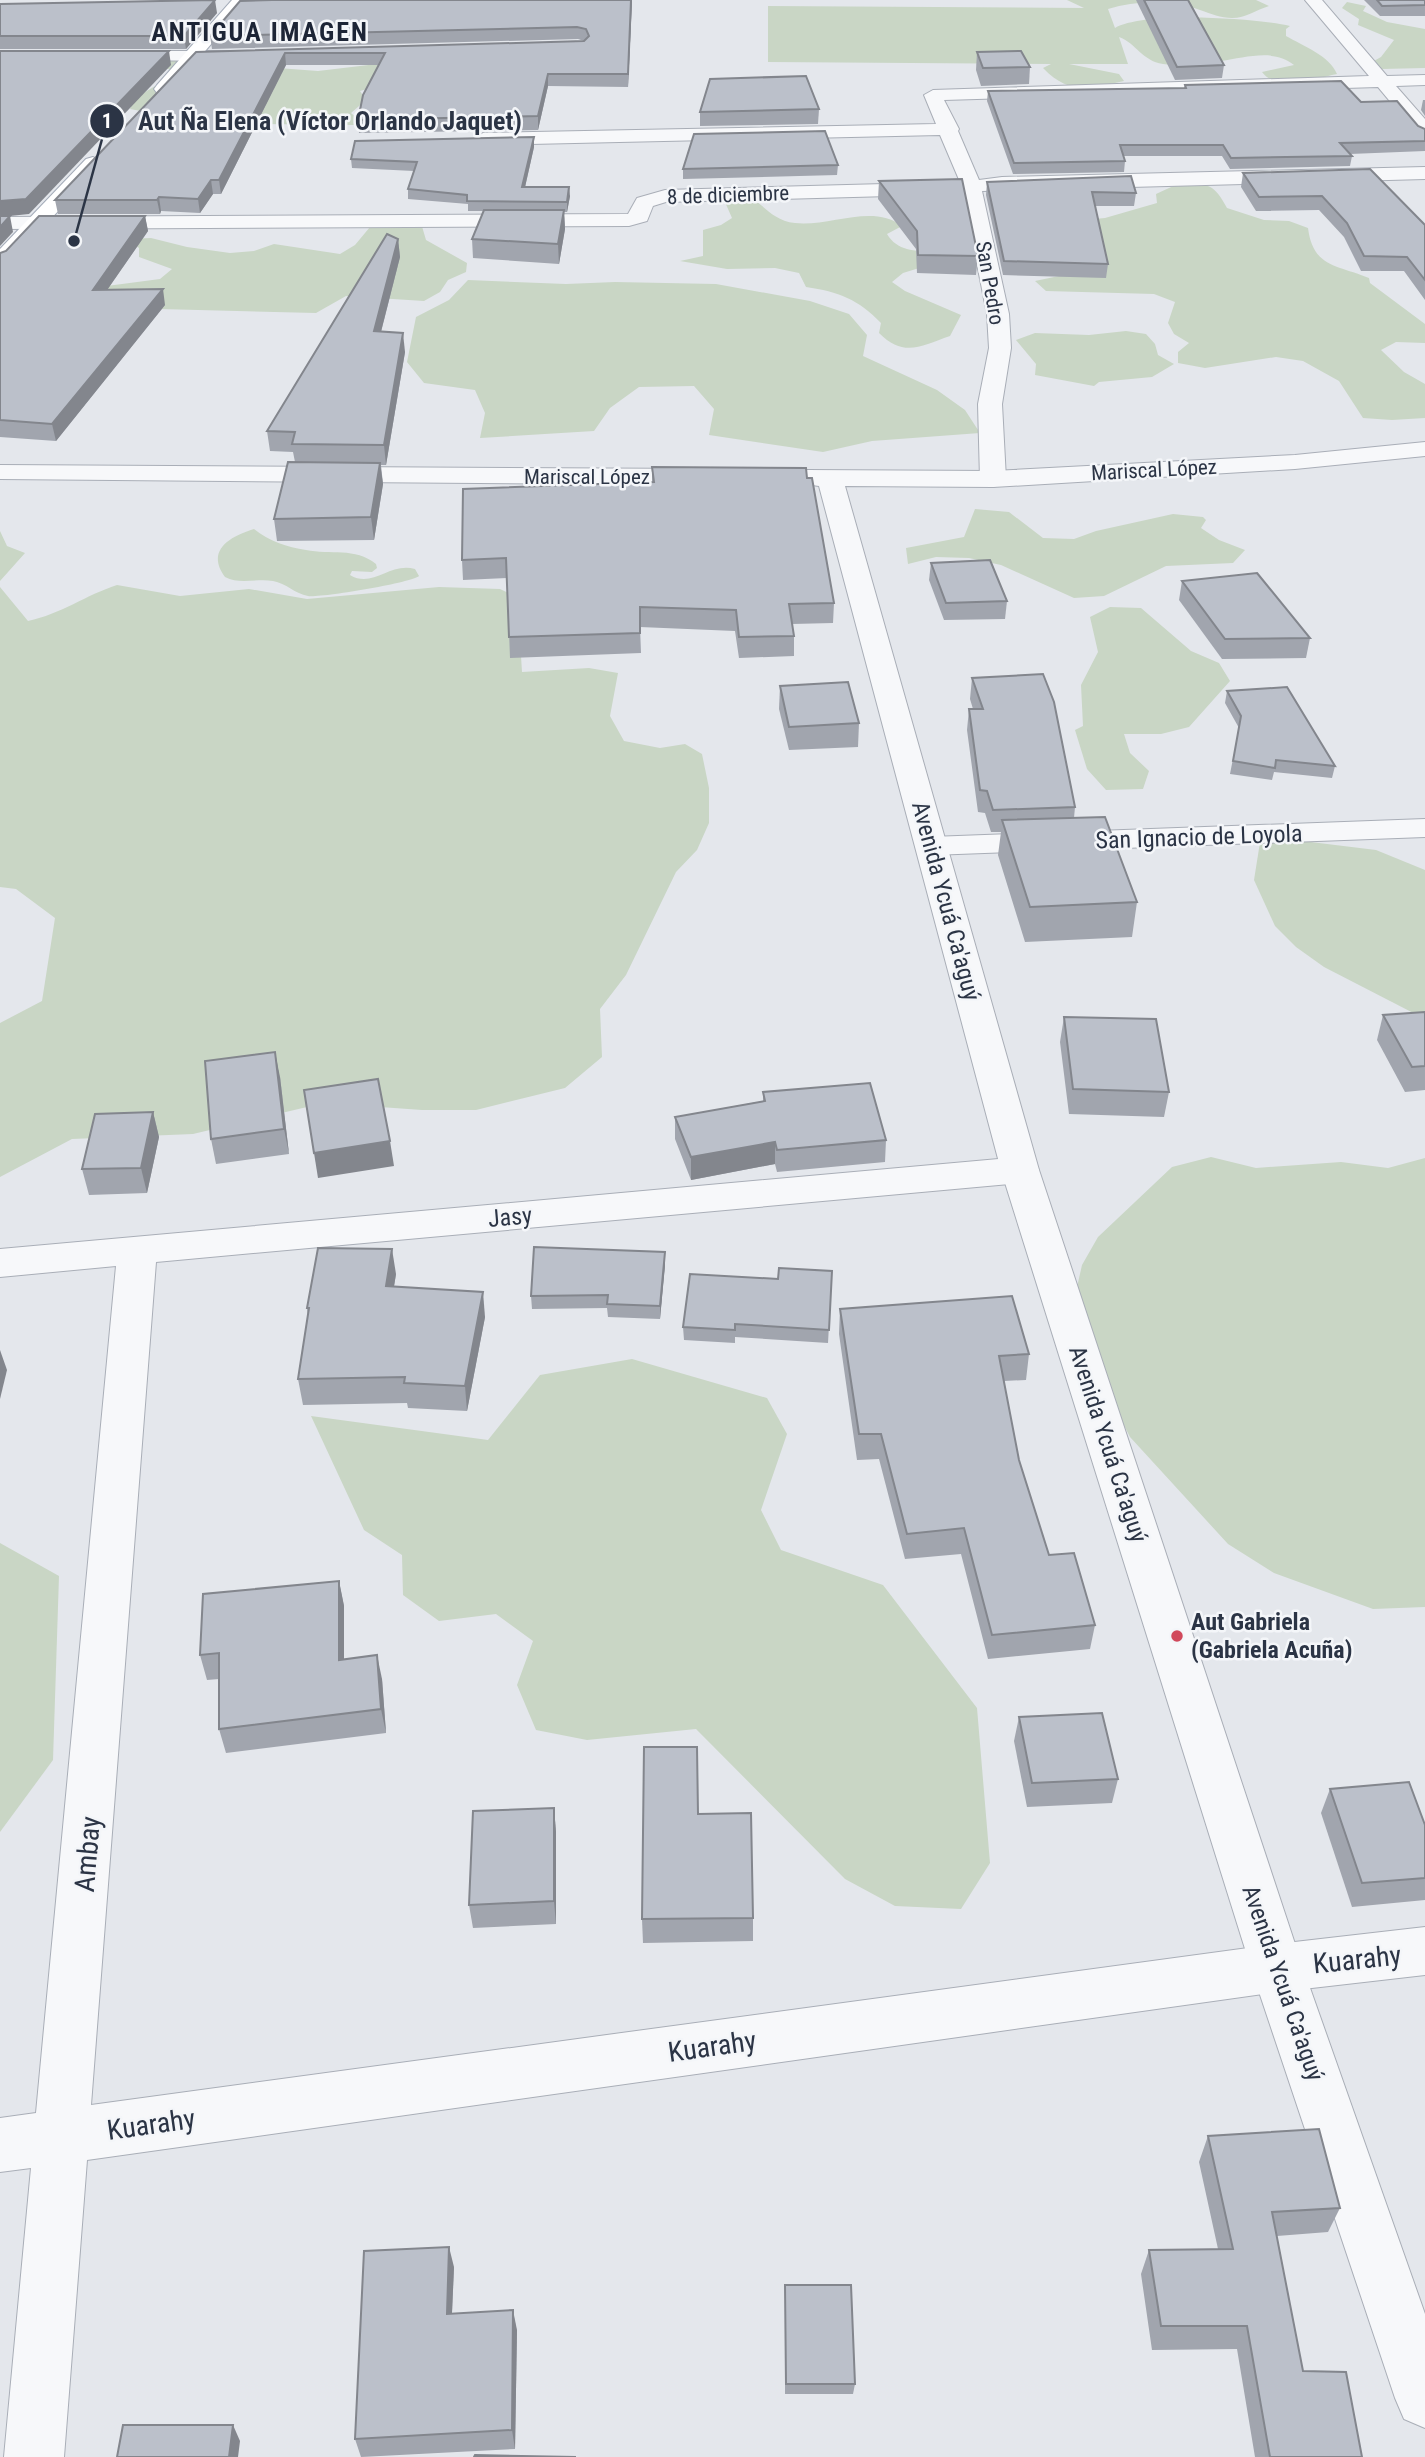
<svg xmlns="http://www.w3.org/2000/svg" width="1425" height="2457" font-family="'Roboto Condensed',sans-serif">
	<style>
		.green { fill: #c9d6c5 }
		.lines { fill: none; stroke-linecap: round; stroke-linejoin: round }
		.minor-casing { stroke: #a9aeb7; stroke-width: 2 }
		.tertiary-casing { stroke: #a9aeb7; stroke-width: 2 }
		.primary-casing { stroke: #a3abb8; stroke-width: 2 }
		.minor { fill: #f7f8fa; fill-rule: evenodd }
		.tertiary { fill: #f7f8fa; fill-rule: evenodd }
		.primary { fill: #fff; fill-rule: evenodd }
		.wall { fill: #a1a5ae }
		.shaded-wall { fill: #83868d }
		.building { fill: #bbc0ca; stroke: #83868d; stroke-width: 2 }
		.poi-dot { fill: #d1495b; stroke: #f4f6f9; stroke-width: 2.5 }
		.labels { text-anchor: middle; stroke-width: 5; stroke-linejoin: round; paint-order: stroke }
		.far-street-label { font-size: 21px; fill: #2b3445; stroke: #f4f6f9 }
		.street-label { font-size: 24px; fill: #2b3445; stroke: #f4f6f9 }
		.poi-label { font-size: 24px; font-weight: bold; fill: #2b3445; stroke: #f4f6f9; text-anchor: start }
		.far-district-label { font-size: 26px; font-weight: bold; letter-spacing: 2px; fill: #1d2536; stroke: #f4f6f9 }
		.near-street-label { font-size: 28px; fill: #2b3445; stroke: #f4f6f9 }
		.leader { fill: none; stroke: #2b3445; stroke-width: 2.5 }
		.callout-dot { fill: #2b3445; stroke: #f4f6f9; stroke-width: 2.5 }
		.mark-label { font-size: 21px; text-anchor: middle; font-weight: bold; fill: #fff }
		.callout-label { font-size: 26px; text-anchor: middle; font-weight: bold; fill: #2b3445; stroke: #f4f6f9; stroke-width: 5; stroke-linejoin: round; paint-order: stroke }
	</style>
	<rect width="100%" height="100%" fill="#e4e7ec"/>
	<g class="green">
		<path d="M1067 0H1256L1269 6C1256 10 1246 18 1232 18 1220 18 1212 14 1200 10 1170 0 1138 0 1108 9L1115 28C1143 11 1257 18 1290 26L1286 29V36C1303 46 1329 55 1337 74 1316 78 1277 93 1262 72L1294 65C1273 48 1245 58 1221 61 1212 62 1203 58 1194 59 1185 61 1172 66 1163 64 1142 61 1136 43 1119 37L1128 64H1069L1119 74 1124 81C1090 88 1070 96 1043 68L1051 64 768 62V6L1084 8Z"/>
		<polygon points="1347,2 1366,6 1363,11 1387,22 1425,29 1425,68 1382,69 1372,62 1381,57 1394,40 1358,25 1359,19 1342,8"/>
		<path d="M173 60 318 71 377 64 380 67 374 87 360 91 366 100 351 113 361 122 354 125 260 124 243 130 130 109C137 91 167 81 183 72L153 66Z"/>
		<path d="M1182 182C1209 184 1214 184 1227 208L1264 220 1289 221 1308 228C1313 268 1338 265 1369 278L1370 283 1425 324V343L1396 342 1381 350 1404 372 1425 384V418L1392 420 1363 418 1339 381 1303 361 1276 357 1205 368 1178 363V352L1189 343 1174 334 1168 323 1175 302 1154 294 1046 291 1035 281 1078 272 1061 222 1105 218 1157 203 1156 194Z"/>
		<path d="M721 193C728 193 737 192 743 194 762 200 769 220 795 223 829 227 873 203 902 226L887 234C897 251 915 251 933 252L942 261 903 273 892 282 905 291 961 315 950 336C921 346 904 358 879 333L881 323C858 299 839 292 806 287L799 273 775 268 727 269 680 261 703 256V230L721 225 732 218Z"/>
		<polygon points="396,222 421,223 426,240 467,263 466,272 448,280 440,292 424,301 346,296 316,313 82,307 84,289 160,279 172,269 139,257 139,248 127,239 151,238 187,247 230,253 254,251 274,244 340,254 355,245 370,227"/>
		<polygon points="468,280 566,284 615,282 716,284 810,301 849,314 867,335 863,356 937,390 965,410 980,433 872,441 823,452 709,435 714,409 694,386 639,387 610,408 594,431 480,438 485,413 475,390 424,383 407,362 416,317 449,300"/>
		<polygon points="1126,331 1146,334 1155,344 1158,355 1174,364 1152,377 1099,382 1094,386 1035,375 1036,364 1016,340 1035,333 1089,335"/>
		<polygon points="975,509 1009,512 1043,538 1074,539 1096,531 1173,514 1203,517 1206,520 1201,528 1219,540 1245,550 1233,563 1166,566 1104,596 1074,598 1001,565 969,558 936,557 908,564 906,548 964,537"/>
		<path d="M254 529C269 541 287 547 306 550 330 555 355 547 376 564L377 568 372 572 352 571 350 575C373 589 389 562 415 569L419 576C411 583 320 598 308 596 295 594 286 583 273 581 257 578 240 585 225 577 205 550 231 536 254 529Z"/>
		<polygon points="0,531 7,546 25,553 0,581"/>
		<path d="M117 585 180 596 249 589 307 599 439 587 500 589 527 602 521 656 522 672 589 668 618 673 610 716 624 741 660 748 685 744 702 754 709 788V823L697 850 676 872 626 975 600 1009 602 1057 565 1088 476 1110H422L324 1103 193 1134 72 1139 0 1177V1023L42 1001 55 918 16 889 0 887V587L28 621C61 614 86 595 117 585Z"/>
		<polygon points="1110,607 1141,608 1191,651 1219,663 1230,681 1189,727 1161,734 1124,734 1130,753 1149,771 1143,789 1106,790 1087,769 1075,730 1083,726 1081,685 1098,652 1090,617"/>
		<polygon points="1261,836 1376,850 1425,870 1425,1019 1324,967 1296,947 1275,926 1254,880"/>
		<polygon points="1211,1157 1256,1168 1341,1162 1388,1168 1425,1158 1425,1607 1373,1609 1274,1573 1228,1544 1130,1437 1094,1367 1075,1296 1082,1265 1098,1237 1172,1167"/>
		<polygon points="632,1359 767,1398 787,1434 761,1510 781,1550 883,1585 977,1708 990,1863 961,1909 895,1906 845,1879 696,1729 587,1740 536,1730 517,1685 533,1641 496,1614 439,1621 403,1595 402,1555 364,1530 311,1416 488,1440 540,1375"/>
		<polygon points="0,1543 59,1576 53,1760 0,1832"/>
	</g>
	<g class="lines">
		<defs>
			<g id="minor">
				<polygon points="1305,0 1322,0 1387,76 1425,75 1425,85 1396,86 1425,119 1425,137 1418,135 1378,87 944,100 959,129 958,131 979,180 1002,177 1425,167 1425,179 982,191 1009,314 1011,348 1002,404 1006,479 1002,484 993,487 984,484 980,479 978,404 989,348 987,314 963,194 666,202 653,206 647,221 629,226 0,229 2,217 628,214 637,198 665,190 960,182 940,135 483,145 474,139 483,133 936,124 924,95 933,90 1369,76"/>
				<polygon points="118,51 236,51 245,56 236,61 112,60 109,56 112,52"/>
				<polygon points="1425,819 1425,837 931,855 920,853 915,846 920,839 931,837"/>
				<polygon points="1020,1157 1033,1161 1039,1170 1033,1179 1020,1183 156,1262 91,2105 1277,1944 1425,1927 1425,1975 1277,1992 87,2160 64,2457 4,2457 31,2168 0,2172 0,2118 36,2113 116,1266 0,1277 0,1249"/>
			</g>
			<g id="tertiary">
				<polygon points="1425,442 1425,456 1295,469 993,487 845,486 1039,1170 1303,1968 1425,2314 1425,2428 1404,2419 1395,2398 1251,1968 1001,1170 819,486 798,483 794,478 798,473 807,470 993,471 1295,455"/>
				<polygon points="0,465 705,469 714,472 718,477 714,482 705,485 0,479"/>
			</g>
			<g id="primary">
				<polygon points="232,0 249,0 169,93 157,93 154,89 157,85"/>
				<polygon points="93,157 103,163 100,167 7,265 0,267 0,249 86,159"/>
			</g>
		</defs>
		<use href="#minor" class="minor-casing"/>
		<use href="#tertiary" class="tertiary-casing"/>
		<use href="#primary" class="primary-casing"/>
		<use href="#minor" class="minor"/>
		<use href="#tertiary" class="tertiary"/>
		<use href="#primary" class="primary"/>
	</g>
	<g class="wall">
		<polygon points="272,0 632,0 628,87 548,86 538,130 359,133 358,120 378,65 286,65 221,194 213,194 200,213 161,211 160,214 58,214 55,200 196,52 584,41 578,39 212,49 210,36"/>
		<polygon points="1136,0 1188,0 1224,65 1222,78 1175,80"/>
		<polygon points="1364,0 1425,0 1425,16 1380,16"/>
		<polygon points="0,4 217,13 186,49 0,49"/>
		<polygon points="977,52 1030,67 1029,84 981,86 976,70"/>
		<polygon points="1185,85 1361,102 1425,129 1425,151 1350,154 1352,156 1350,166 1230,169 1222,156 1123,156 1125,161 1124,172 1013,174 987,101 988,91 1184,88"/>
		<polygon points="1423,100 1425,100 1425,116 1421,110"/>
		<polygon points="819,109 818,124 700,126 700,112"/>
		<polygon points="534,137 534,147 525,187 570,196 567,212 564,212 565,229 559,264 473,258 472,239 484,211 468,211 468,204 408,199 408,189 414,171 352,168 351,159"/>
		<polygon points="838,165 837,175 683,179 683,169"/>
		<polygon points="1243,173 1425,225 1425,300 1404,271 1361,271 1344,237 1319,210 1256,211 1241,187"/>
		<polygon points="879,181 978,256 976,275 917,273 916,249 878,199"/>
		<polygon points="987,182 1136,193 1134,206 1095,206 1108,264 1106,278 1003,275 986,195"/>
		<polygon points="145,216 148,231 107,290 165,305 56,441 0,437 0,253"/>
		<polygon points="398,239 400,257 381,332 405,352 386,465 381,465 383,484 374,540 277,541 274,519 295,462 293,452 270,451 267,431"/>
		<polygon points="652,467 807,478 834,603 833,623 792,624 794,636 794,656 739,658 735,631 640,627 641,653 510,658 507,578 463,580 462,560 652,482"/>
		<polygon points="931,563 1007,601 1005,619 944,620 929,580"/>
		<polygon points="1182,581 1310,638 1306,658 1222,659 1179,600"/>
		<polygon points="972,678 1075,807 1074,818 1137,902 1132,937 1025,942 998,855 1001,832 991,832 985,813 978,812 967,730 969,709 973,709 970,699"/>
		<polygon points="780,686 859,723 858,747 789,750 779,709"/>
		<polygon points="1227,691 1335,766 1332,778 1274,772 1272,780 1230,774 1239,728 1225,703"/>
		<polygon points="1425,1012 1425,1090 1405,1092 1377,1040 1383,1015"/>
		<polygon points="1064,1017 1169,1092 1164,1117 1069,1114 1060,1042"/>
		<polygon points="280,1077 289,1154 216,1164 211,1139"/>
		<polygon points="763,1092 886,1140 885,1162 777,1172 775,1164 691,1180 675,1139 675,1117 763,1101"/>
		<polygon points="153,1112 159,1137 147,1193 89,1195 82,1169"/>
		<polygon points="665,1252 665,1265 660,1319 608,1317 607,1308 532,1309 531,1296"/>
		<polygon points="832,1271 828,1343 735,1337 735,1343 684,1340 683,1327 778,1279"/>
		<polygon points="396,1274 394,1286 485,1317 467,1411 408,1408 407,1403 303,1405 298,1379 308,1316 307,1308"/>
		<polygon points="840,1309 1029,1354 1026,1380 1004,1381 1019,1460 1049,1555 1095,1625 1090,1649 988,1659 961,1554 905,1559 879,1459 857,1460 839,1334"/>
		<polygon points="339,1581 344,1606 344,1659 382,1679 386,1733 226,1753 219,1729 219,1679 207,1680 200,1655"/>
		<polygon points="1019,1717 1118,1779 1112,1803 1027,1807 1014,1741"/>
		<polygon points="1330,1789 1425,1825 1425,1900 1352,1907 1321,1813"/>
		<polygon points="554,1808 556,1832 556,1924 473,1928 469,1905"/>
		<polygon points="698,1814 753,1918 753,1941 643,1943 642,1919"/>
		<polygon points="1208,2136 1340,2208 1328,2232 1277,2236 1303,2371 1362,2457 1255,2457 1237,2349 1152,2350 1141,2274 1149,2250 1218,2249 1199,2162"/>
		<polygon points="454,2267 452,2314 517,2330 515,2449 361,2457 355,2439"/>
		<polygon points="785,2285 855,2384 853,2394 785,2394"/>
	</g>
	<g class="shaded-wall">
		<polygon points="215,0 217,13 186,49 184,36"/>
		<polygon points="631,0 632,0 628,87 628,74"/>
		<polygon points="169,51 171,65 29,214 0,217 0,201"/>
		<polygon points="285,53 286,65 221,194 219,180"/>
		<polygon points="548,74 548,86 538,130 538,116"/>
		<polygon points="534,137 534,147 523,196 522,187"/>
		<polygon points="211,180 213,194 200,213 198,199"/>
		<polygon points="569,187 570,196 567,212 567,202"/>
		<polygon points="159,197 161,211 160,214 157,200"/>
		<polygon points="564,210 565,229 559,264 558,244"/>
		<polygon points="10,216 13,232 0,246 0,227"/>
		<polygon points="145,216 148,231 96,306 93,290"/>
		<polygon points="398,239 400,257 376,351 374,331"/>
		<polygon points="163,289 165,305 56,441 52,424"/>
		<polygon points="403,333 405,352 386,465 384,445"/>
		<polygon points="380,463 383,484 374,540 371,517"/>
		<polygon points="275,1052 280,1077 289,1154 284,1129"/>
		<polygon points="153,1112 159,1137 147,1193 141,1168"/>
		<polygon points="390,1141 394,1166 318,1178 314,1153"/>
		<polygon points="775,1142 775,1164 691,1180 691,1157"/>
		<polygon points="392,1249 396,1274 390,1311 386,1286"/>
		<polygon points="665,1252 665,1265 660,1319 660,1306"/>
		<polygon points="483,1292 485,1317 467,1411 465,1386"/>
		<polygon points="0,1350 7,1370 0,1399"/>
		<polygon points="339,1581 344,1606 344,1684 339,1660"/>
		<polygon points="377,1655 382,1679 386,1733 381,1709"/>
		<polygon points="554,1808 556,1832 556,1924 554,1901"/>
		<polygon points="449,2247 454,2267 451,2334 447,2314"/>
		<polygon points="513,2310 517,2330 515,2449 512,2430"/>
		<polygon points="233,2425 240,2441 238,2457 229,2457"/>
	</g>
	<g class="building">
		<polygon points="215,0 184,36 0,36 0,4"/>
		<polygon points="272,0 631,0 628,74 548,74 538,116 358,120 363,95 385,53 285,53 219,180 211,180 198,199 159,197 157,200 55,200 196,52 584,41 589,36 586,29 577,27 210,36 240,1"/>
		<polygon points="1144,0 1188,0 1224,65 1177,67"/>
		<polygon points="1377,0 1425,0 1425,5 1382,6"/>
		<polygon points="0,51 169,51 26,199 0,201"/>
		<polygon points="1021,51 1030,67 983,68 977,52"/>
		<polygon points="806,76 819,109 700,112 710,79"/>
		<polygon points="1341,81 1361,102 1397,101 1418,126 1425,129 1425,141 1340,143 1352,156 1231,158 1223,145 1120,145 1125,161 1014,163 988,91 1186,88 1185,85"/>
		<polygon points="825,131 838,165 683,169 694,134"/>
		<polygon points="534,137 522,187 569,187 567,202 467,201 467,195 408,189 417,162 351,159 355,141"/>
		<polygon points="1370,169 1425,225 1425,280 1407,257 1364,256 1347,223 1322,196 1259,197 1243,173"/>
		<polygon points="1131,176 1136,193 1092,192 1108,264 1004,261 987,182"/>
		<polygon points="962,179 978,256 918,255 917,231 879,181"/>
		<polygon points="484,210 564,210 558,244 472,239"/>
		<polygon points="0,216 10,216 0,227"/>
		<polygon points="39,216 145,216 93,290 163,289 52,424 0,420 0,253 6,251"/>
		<polygon points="387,234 398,239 374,331 403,333 384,445 292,444 295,432 267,431"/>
		<polygon points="288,462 380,463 371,517 274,519"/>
		<polygon points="652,467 806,468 807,478 812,478 834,603 789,604 794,636 739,637 736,610 640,607 640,633 509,637 506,558 462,560 463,489 654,482"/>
		<polygon points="990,560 1007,601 946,603 931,563"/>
		<polygon points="1257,573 1310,638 1225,639 1182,581"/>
		<polygon points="1043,674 1054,702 1075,807 993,810 987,791 980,790 969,709 983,709 972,678"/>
		<polygon points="848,682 859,723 789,727 780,686"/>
		<polygon points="1287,687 1335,766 1276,760 1275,768 1233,761 1241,716 1227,691"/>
		<polygon points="1105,817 1137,902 1030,907 1002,820"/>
		<polygon points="1425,1012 1425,1066 1412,1067 1383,1015"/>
		<polygon points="1064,1017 1156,1019 1169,1092 1073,1089"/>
		<polygon points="275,1052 284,1129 211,1139 205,1061"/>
		<polygon points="378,1079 390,1141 314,1153 304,1090"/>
		<polygon points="870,1083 886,1140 777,1150 775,1142 691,1157 675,1117 765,1101 763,1092"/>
		<polygon points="153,1112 141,1168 82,1169 95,1114"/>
		<polygon points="534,1247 665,1252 660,1306 607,1304 608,1295 531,1296"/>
		<polygon points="318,1248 392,1249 386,1286 483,1292 465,1386 404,1383 405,1377 298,1379 309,1308 307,1308"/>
		<polygon points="779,1268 832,1271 829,1330 735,1324 735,1330 683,1327 690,1274 778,1279"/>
		<polygon points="1012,1296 1029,1354 999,1356 1019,1460 1049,1555 1074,1553 1095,1625 992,1635 964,1528 907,1534 881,1434 859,1434 840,1309"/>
		<polygon points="339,1581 339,1660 377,1655 381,1709 219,1729 219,1653 200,1655 203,1594"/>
		<polygon points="1102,1713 1118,1779 1032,1783 1019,1717"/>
		<polygon points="644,1747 697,1747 698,1814 751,1813 753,1918 642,1919"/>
		<polygon points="1409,1782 1425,1825 1425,1878 1362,1883 1330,1789"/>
		<polygon points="554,1808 554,1901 469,1905 473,1811"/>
		<polygon points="1319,2129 1340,2208 1272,2212 1303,2371 1346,2372 1362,2457 1270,2457 1247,2326 1161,2326 1149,2250 1233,2249 1208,2136"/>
		<polygon points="449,2247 447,2314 513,2310 512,2430 355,2439 364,2251"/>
		<polygon points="785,2285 851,2285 855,2384 786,2384"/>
		<polygon points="123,2425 233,2425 229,2457 117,2457"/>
		<polygon points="475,2455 576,2457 474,2457"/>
	</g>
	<circle class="poi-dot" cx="1177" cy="1636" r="7"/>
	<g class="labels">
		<g class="far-street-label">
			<text transform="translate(728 195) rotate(-2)" y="7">8 de diciembre</text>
			<text transform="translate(990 283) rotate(80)" y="7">San Pedro</text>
			<text transform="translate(1154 470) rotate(-3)" y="7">Mariscal López</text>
			<text x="587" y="484">Mariscal López</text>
		</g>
		<g class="street-label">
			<text transform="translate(1199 837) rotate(-2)" y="8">San Ignacio de Loyola</text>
			<text transform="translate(946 901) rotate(75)" y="8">Avenida Ycuá Ca'aguý</text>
			<text transform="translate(510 1217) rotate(-5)" y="8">Jasy</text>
			<text transform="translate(1108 1444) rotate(72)" y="8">Avenida Ycuá Ca'aguý</text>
			<text transform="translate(1283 1983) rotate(71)" y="8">Avenida Ycuá Ca'aguý</text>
		</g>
		<g class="poi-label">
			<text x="1191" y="1630">Aut Gabriela<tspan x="1191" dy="28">(Gabriela Acuña)</tspan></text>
		</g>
		<g class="far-district-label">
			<text x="260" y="41">ANTIGUA IMAGEN</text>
		</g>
		<g class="near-street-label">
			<text transform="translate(87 1854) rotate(-85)" y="10">Ambay</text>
			<text transform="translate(1357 1959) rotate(-6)" y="10">Kuarahy</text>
			<text transform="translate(712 2046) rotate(-8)" y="10">Kuarahy</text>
			<text transform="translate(151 2124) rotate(-8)" y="10">Kuarahy</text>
		</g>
	</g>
	<path class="leader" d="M74 241L107 121"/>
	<g class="callout-dot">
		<circle cx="74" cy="241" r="7"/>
		<circle cx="107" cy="121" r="18"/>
	</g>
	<g class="mark-label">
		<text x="107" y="128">1</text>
	</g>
	<g class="callout-label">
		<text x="330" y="130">Aut Ña Elena (Víctor Orlando Jaquet)</text>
	</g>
</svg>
